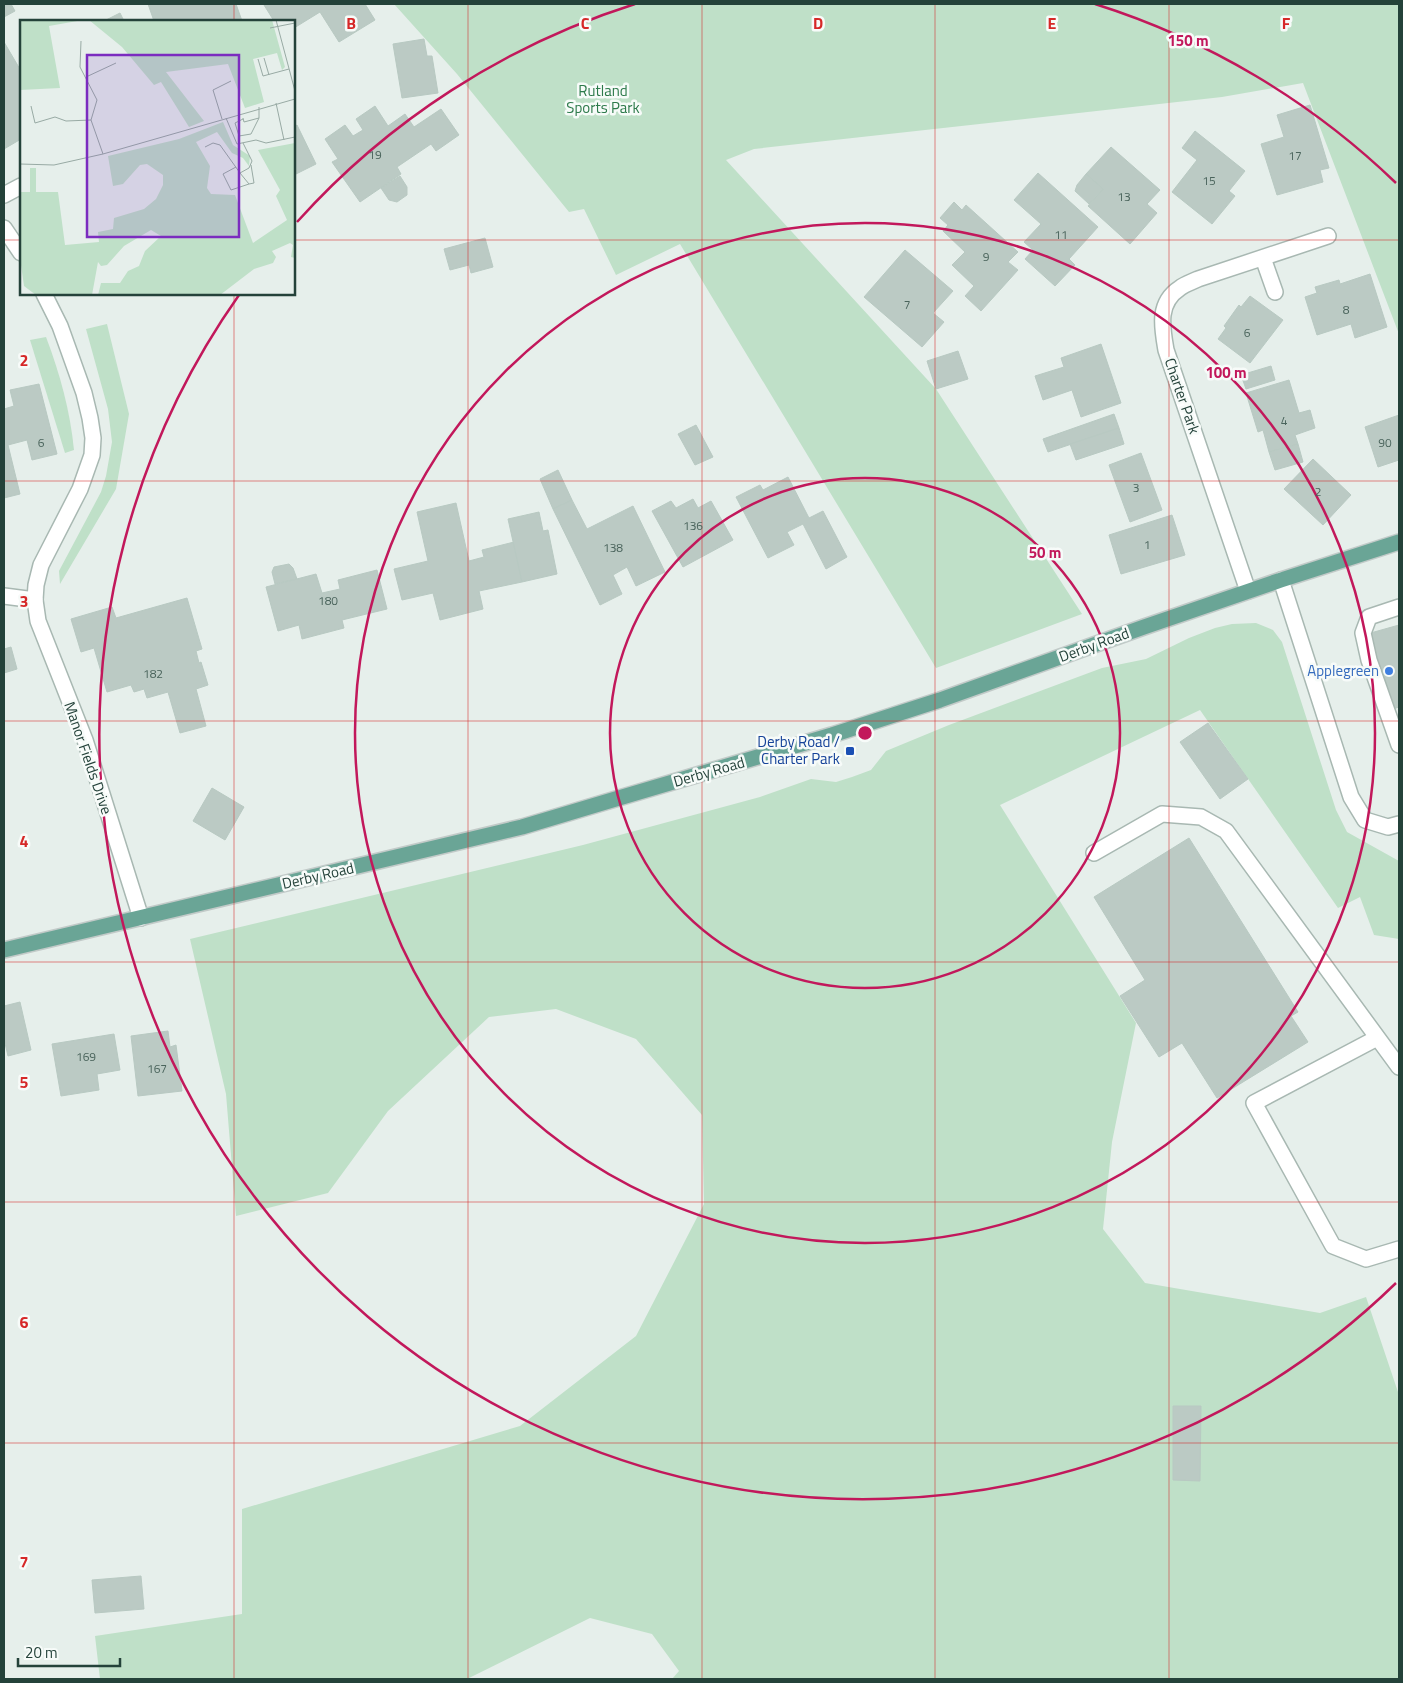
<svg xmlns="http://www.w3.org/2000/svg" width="1403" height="1683" font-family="'Titillium Web',sans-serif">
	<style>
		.green { fill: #bfe0c8 }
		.building { fill: #bbcac4; stroke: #b8c9c2 }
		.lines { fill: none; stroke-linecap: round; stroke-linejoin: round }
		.minor-casing { stroke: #a8b8b2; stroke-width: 18 }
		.major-casing { stroke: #c2cac8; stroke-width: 18 }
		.minor { stroke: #fff; stroke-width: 15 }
		.major { stroke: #6aa596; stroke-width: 15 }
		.grid { fill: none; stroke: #d62828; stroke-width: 1; stroke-opacity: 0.55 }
		.ring { fill: none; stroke: #c2185b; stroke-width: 2.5 }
		.shop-dot { fill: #3f7fe0; stroke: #f7fbf9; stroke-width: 2 }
		.transit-dot { fill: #1a4fb4; stroke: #f7fbf9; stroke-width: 2 }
		.labels { text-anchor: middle; stroke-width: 5; stroke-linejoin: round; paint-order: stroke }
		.number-label { font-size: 12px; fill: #4a645c }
		.park-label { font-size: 15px; fill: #2d7a4b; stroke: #f7fbf9 }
		.street-label { font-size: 15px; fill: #24423a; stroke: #f7fbf9 }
		.shop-label { font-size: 15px; fill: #366cbe; stroke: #f7fbf9; text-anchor: end }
		.transit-label { font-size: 15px; fill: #164399; stroke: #f7fbf9; text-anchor: end }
		.inset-road { fill: none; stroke: #98aaa4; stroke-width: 1 }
		.view { fill: #7b2cbf; fill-opacity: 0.15; stroke: #7b2cbf; stroke-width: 2.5 }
		.inset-edge { fill: none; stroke: #24423a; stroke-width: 2.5 }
		.grid-label { font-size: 16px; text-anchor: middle; font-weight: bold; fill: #d62828; stroke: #f7fbf9; stroke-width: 5; stroke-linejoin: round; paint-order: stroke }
		.centre { fill: #c2185b; stroke: #f7fbf9; stroke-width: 2.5 }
		.ring-label { font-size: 15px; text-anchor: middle; font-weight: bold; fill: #c2185b; stroke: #f7fbf9; stroke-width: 5; stroke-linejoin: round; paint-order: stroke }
	</style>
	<rect width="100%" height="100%" fill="#e6efeb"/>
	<g class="green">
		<polygon points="394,4 1399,4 1399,334 1303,83 1222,97 754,149 726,160 936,389 1082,614 936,668 680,244 616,275 584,209 569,212 457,74"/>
		<polygon points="107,324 129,414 116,489 60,584 59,571 101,492 106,476 112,442 108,409 86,329"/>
		<path d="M46 337C60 374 70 410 74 450L65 453 30 340Z"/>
		<polygon points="1256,623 1273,630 1282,642 1336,810 1347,832 1399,861 1399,939 1374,935 1360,897 1338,908 1200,710 1000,805 1136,1023 1112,1142 1103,1229 1145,1283 1320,1313 1366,1297 1399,1395 1399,1679 672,1679 679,1671 652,1634 590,1618 467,1679 100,1679 95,1636 242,1614 242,1509 520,1426 636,1336 704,1204 702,1115 636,1039 556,1009 489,1017 388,1111 328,1193 236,1216 226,1094 190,939 583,845 760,797 811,779 836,782 852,777 871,770 886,751 949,725 1102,668 1146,659 1189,638 1215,628 1232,624"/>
	</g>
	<g class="building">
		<polygon points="4,4 11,4 15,11 4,17"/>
		<polygon points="148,4 236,4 242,21 154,21"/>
		<polygon points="267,4 365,4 375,20 339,42 320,12 294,28 294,21 274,21 264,5"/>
		<polygon points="120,13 124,21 104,21"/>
		<polygon points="424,39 427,56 432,56 438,93 402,98 393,44"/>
		<polygon points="4,42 21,71 21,139 4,149"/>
		<polygon points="1310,105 1329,168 1320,170 1323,182 1277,195 1261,144 1284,137 1277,115"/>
		<polygon points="375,106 388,126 405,114 414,127 441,109 459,135 436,151 431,144 397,167 401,174 360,202 332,162 338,159 325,139 345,125 353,136 363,130 356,119"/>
		<polygon points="297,125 316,164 294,175 294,127"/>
		<polygon points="1195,131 1245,171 1229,191 1235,196 1212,224 1172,192 1197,160 1182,148"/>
		<polygon points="1111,147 1160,190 1147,204 1157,213 1130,244 1088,206 1103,189 1086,174"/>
		<polygon points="1038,173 1098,227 1069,259 1075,265 1055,286 1025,259 1033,250 1024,242 1041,224 1014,200"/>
		<polygon points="1086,174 1103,189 1089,204 1075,191 1077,185"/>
		<polygon points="400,176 407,187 407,195 397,202 389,200 381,188"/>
		<polygon points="954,202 962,210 966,205 1018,252 1008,262 1018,270 981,311 965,296 974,286 952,265 965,252 943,231 948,225 940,218"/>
		<polygon points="485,238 493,267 471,273 469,265 450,270 444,249"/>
		<polygon points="905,250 953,291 933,313 944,322 922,347 864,297"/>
		<polygon points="1370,274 1387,327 1355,338 1351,324 1317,335 1305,297 1317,293 1315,287 1339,280 1340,284"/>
		<polygon points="1250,296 1283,320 1250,363 1218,339 1226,328 1224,326 1239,305 1241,307"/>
		<polygon points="1101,344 1121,403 1081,417 1072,390 1043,400 1035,376 1064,367 1061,358"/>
		<polygon points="958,351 968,379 936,389 927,361"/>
		<polygon points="1271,366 1275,380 1246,389 1241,375"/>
		<polygon points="1289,380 1299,413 1310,410 1315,428 1295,435 1298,444 1269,452 1263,430 1258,432 1246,393"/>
		<polygon points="39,384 57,454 32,460 27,440 8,445 20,494 4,498 4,409 14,406 10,390"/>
		<polygon points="1114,414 1119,428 1048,452 1043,439"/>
		<polygon points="1399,415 1399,460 1378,467 1365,427"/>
		<polygon points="696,425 713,457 695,465 678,434"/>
		<polygon points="1119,428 1124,444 1076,460 1070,444"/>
		<polygon points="1298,444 1303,462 1275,470 1269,452"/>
		<polygon points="1141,453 1162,510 1130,522 1109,465"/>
		<polygon points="1313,459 1351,495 1323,525 1284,489"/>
		<polygon points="558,470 572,500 553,509 540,479"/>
		<polygon points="788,477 809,518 823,511 847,557 826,569 803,524 787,532 794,545 768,558 736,497 760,485 763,490"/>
		<polygon points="693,499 698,508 711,501 733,540 683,567 652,511 671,501 676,508"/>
		<polygon points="572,500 587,529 633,506 665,572 636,586 627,567 613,575 622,594 600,605 553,509"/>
		<polygon points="456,503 469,561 484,557 482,550 514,542 522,582 479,591 483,609 440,620 433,593 402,600 394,569 428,561 417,512"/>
		<polygon points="539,512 543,531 548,530 557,574 522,582 508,519"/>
		<polygon points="1172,515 1185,555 1121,574 1109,535"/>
		<polygon points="289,564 293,568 297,579 275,584 272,572 274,567"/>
		<polygon points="377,570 387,609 342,620 344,628 302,639 299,625 278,631 266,587 316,574 322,593 340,589 338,580"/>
		<polygon points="187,598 202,649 196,651 199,663 201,662 208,685 196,689 206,726 180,733 168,692 147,698 144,689 134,692 131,685 107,692 94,648 81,652 71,619 112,607 116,618"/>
		<polygon points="1399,625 1399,707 1390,710 1367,634"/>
		<polygon points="11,647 17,669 4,673 4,649"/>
		<polygon points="1208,723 1248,779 1220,799 1180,742"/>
		<polygon points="212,788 244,807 225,840 193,821"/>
		<polygon points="1189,838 1298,1012 1291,1016 1308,1042 1217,1098 1182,1043 1159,1057 1120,996 1145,980 1094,897"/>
		<polygon points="20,1002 31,1050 8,1056 4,1039 4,1006"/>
		<polygon points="168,1031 170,1047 176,1045 182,1091 138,1096 131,1036"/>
		<polygon points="114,1034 120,1070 97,1074 99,1090 61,1096 52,1044"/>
		<polygon points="1173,1406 1201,1406 1200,1481 1173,1480"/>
		<polygon points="141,1576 144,1609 95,1613 92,1580"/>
	</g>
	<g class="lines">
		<defs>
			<g id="minor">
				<polyline points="4,195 21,186"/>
				<polyline points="4,228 21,253"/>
				<polyline points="1263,258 1275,292"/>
				<polyline points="44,294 60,326 84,393 90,418 93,438 92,455 80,489 41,565 36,585 35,600 38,621 85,740 141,918"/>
				<polyline points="1281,580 1351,797 1365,820 1388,827 1399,824"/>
				<path d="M1248 591 1166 350C1162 327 1157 303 1180 288 1185 284 1192 282 1198 279L1328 236"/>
				<polyline points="4,596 35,600"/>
				<polyline points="1399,607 1369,617 1363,633 1369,660 1399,745"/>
				<polyline points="1094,853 1162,814 1201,817 1226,831 1399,1067"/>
				<polyline points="1377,1038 1254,1103 1333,1246 1366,1259 1399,1249"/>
			</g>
			<polyline id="major" points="4,950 522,827 629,795 832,735 940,700 1144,627 1281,580 1399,542"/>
		</defs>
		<use href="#minor" class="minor-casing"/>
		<use href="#major" class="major-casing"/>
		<use href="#minor" class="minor"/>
		<use href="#major" class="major"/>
	</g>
	<path class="grid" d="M234 4V21M468 4V1679M702 4V1679M935 4V1679M1169 4V1679M4 240H21M294 240H1399M234 294V1679M4 481H1399M4 721H1399M4 962H1399M4 1202H1399M4 1443H1399"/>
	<g class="ring">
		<circle cx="865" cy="733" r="255"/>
		<circle cx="865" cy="733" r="510"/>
		<path d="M1396 1283A764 764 0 0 1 239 295M297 222A764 764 0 0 1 635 4M1095 4A764 764 0 0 1 1396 183"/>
	</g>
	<circle class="shop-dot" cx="1389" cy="671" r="5"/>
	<rect class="transit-dot" x="845" y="746" width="10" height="10" rx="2.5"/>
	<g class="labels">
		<g class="number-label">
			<text x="375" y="159">19</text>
			<text x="1295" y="160">17</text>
			<text x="1209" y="185">15</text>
			<text x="1124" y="201">13</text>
			<text x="1061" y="239">11</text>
			<text x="986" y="261">9</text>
			<text x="907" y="309">7</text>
			<text x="1346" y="314">8</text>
			<text x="1247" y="337">6</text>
			<text x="1284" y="425">4</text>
			<text x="41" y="447">6</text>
			<text x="1385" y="447">90</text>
			<text x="1136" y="492">3</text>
			<text x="1318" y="496">2</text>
			<text x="693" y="530">136</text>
			<text x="1147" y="549">1</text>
			<text x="613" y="552">138</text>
			<text x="328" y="605">180</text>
			<text x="153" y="678">182</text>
			<text x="86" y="1061">169</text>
			<text x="157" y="1073">167</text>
		</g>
		<g class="park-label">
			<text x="603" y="96">Rutland<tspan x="603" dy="17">Sports Park</tspan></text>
		</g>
		<g class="street-label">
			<text transform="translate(1182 396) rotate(71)" y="5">Charter Park</text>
			<text transform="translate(1094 645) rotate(-20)" y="5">Derby Road</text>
			<text transform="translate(88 758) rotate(71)" y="5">Manor Fields Drive</text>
			<text transform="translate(709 772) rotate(-16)" y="5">Derby Road</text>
			<text transform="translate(318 876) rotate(-13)" y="5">Derby Road</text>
		</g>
		<g class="shop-label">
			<text x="1379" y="676">Applegreen</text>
		</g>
		<g class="transit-label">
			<text x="840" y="747">Derby Road /<tspan x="840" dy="17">Charter Park</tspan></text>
		</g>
	</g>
	<g transform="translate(20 20)">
		<rect width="275" height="275" fill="#e6efeb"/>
		<path d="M0 0H63L29 6 40 68 0 70ZM69 0H252L265 47 262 50 257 33 233 39 244 82 225 88 208 44 146 52 184 101 169 107 141 62 134 65 102 27ZM203 102 213 125 230 136 229 146 223 138 212 133 197 112 176 122 190 146 187 168 191 174 215 175 233 223 267 200 256 176 260 170 238 130 275 123V238L271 237 273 225 270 223 252 231 256 237 253 243 234 249 200 275H78L81 263H100L108 251 119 246 125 231 141 216 131 210 104 226 87 245 81 246 78 242 72 275H16L4 266 0 238V172H10V148H16V172H38L45 225 79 222 78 212 93 209 94 198 124 189 136 179 143 165V155L127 144 120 145 103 164 93 166 88 136 159 119Z" fill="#bfe0c8"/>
		<path class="inset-road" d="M256 0 275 71M250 8 275 3M61 21 60 47 77 80 71 100 83 134M244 38 249 55M238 39 243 56 269 49M66 57 96 43M256 83 264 120M11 86 15 103 35 97 46 101 71 100M206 98 217 124 236 120 246 123 275 117M223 98 224 102 239 98V87M202 99 193 70 211 61M223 99 215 103 219 116 231 114 239 98M185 127 193 123 200 125 220 153 229 148 232 141 223 123M0 144 34 145 83 134 275 79M216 147 203 154 211 170 229 164M220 153 229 164 234 163 231 145"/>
		<path class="view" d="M67 35H219V217H67Z"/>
		<rect width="275" height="275" class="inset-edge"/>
	</g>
	<g class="grid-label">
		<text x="351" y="29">B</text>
		<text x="585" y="29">C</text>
		<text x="818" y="29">D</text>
		<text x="1052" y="29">E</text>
		<text x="1286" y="29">F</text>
		<text x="24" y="366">2</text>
		<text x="24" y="607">3</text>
		<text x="24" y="847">4</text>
		<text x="24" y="1088">5</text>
		<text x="24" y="1328">6</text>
		<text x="24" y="1568">7</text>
	</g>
	<circle cx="865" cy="733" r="8" class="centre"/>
	<g class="ring-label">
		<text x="1188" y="46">150 m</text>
		<text x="1226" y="378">100 m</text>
		<text x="1045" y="558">50 m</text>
	</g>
	<rect width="1403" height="1683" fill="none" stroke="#24423a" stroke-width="10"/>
	<path d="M18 1658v8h102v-8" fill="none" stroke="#24423a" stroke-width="2.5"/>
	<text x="25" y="1658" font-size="15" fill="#24423a" stroke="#f7fbf9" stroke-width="4" paint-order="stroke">20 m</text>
</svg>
